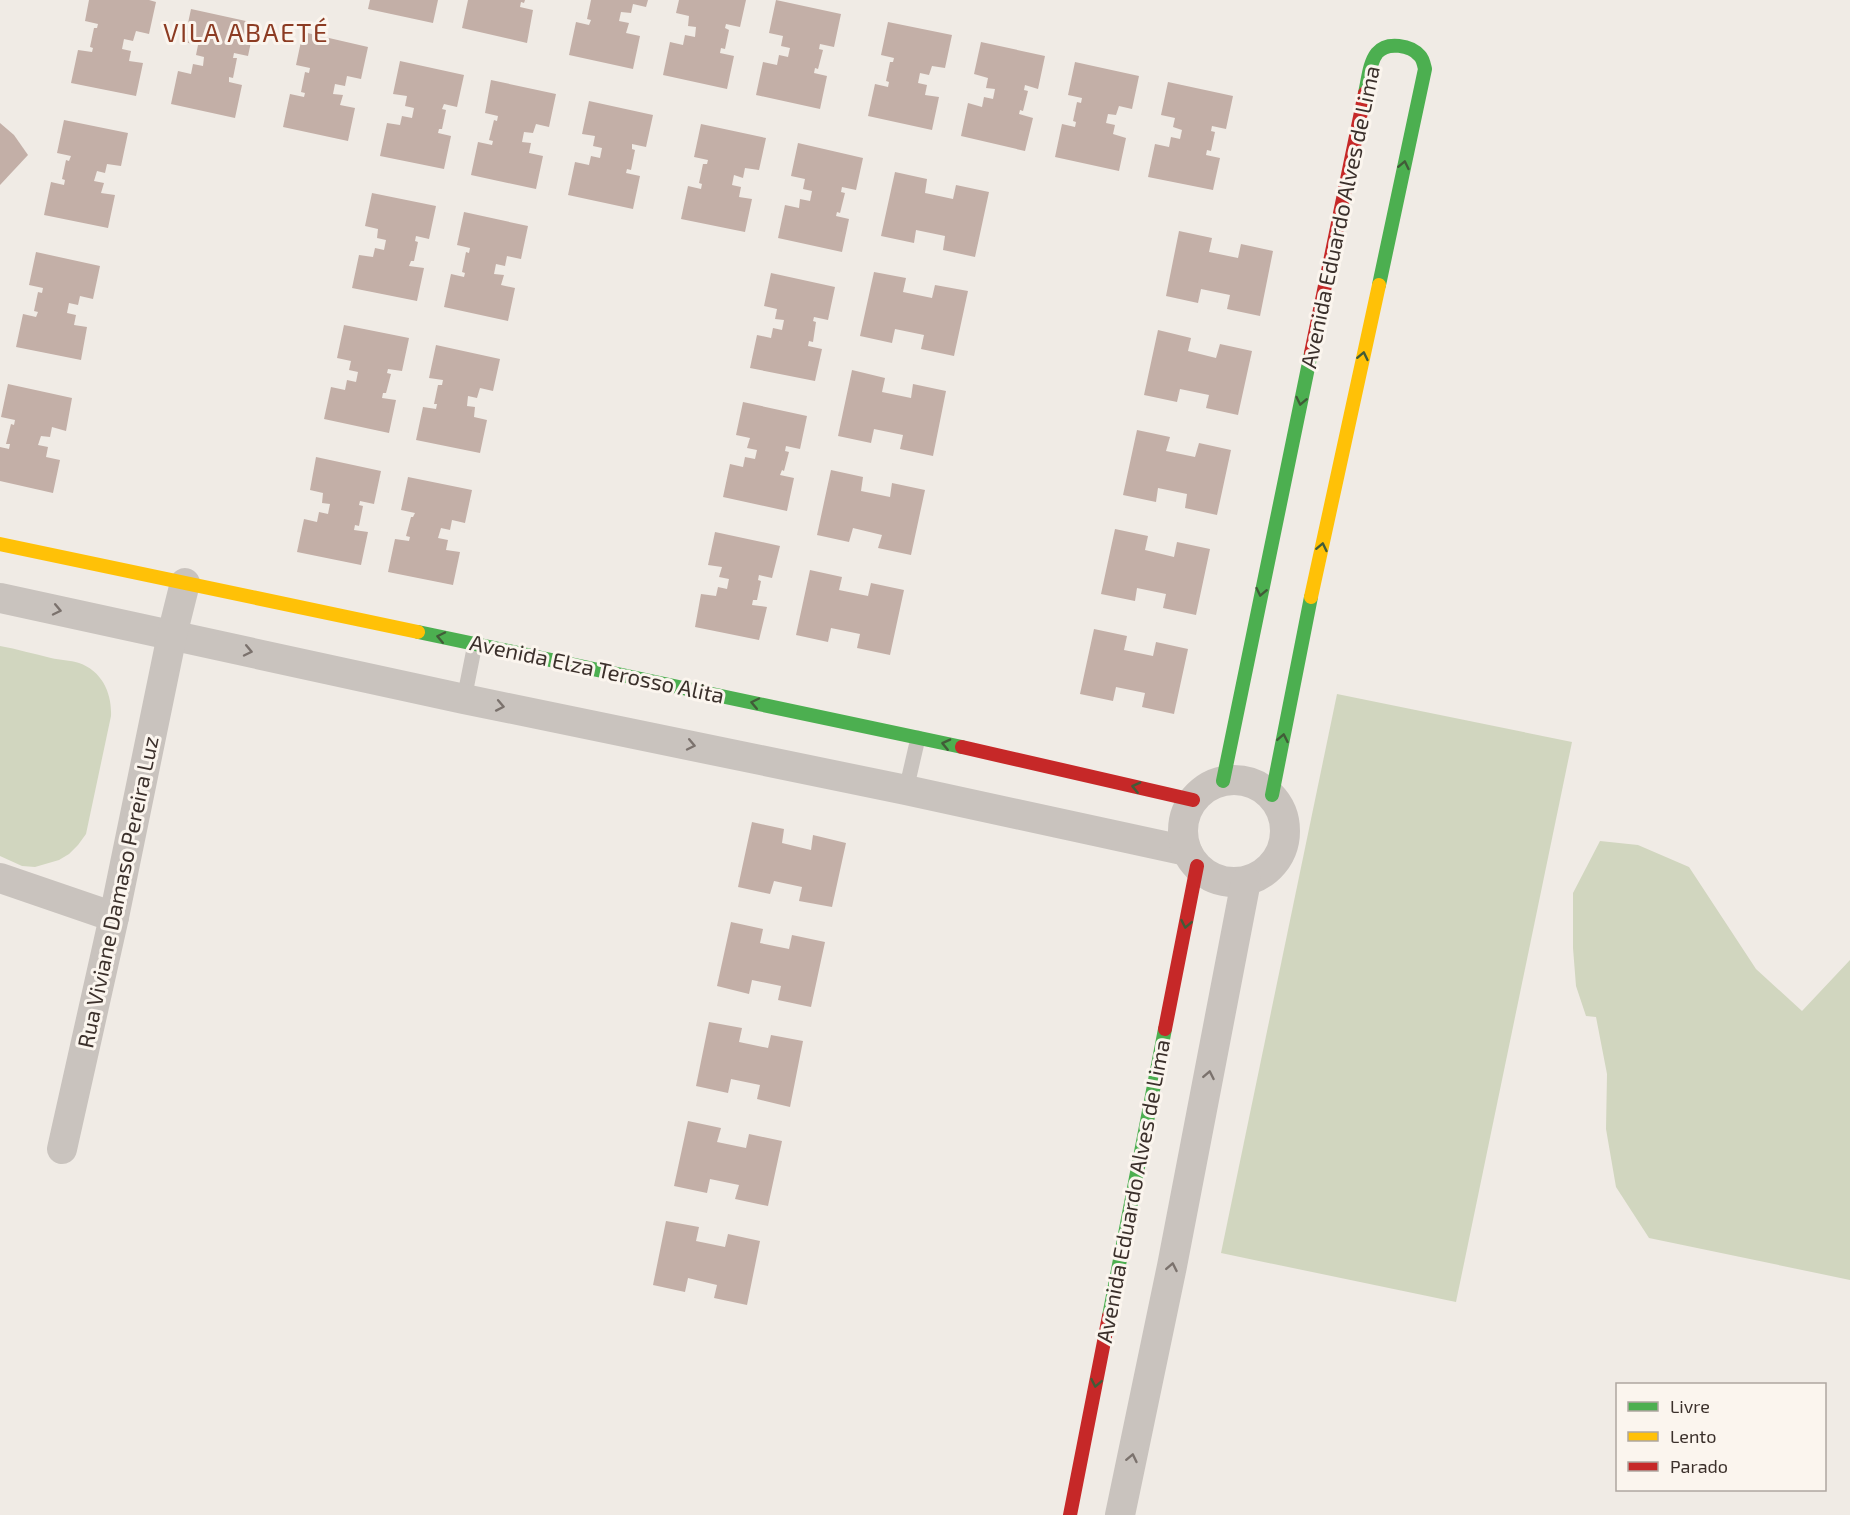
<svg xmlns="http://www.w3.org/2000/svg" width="1850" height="1515" font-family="'Exo 2',sans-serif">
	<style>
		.green { fill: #d1d6bf }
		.building { fill: #c3afa7 }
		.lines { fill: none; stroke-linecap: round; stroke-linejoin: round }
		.lane { stroke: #c9c3be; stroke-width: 15 }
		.street { stroke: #c9c3be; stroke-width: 30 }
		.fast { stroke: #4caf50; stroke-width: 14 }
		.slow { stroke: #ffc107; stroke-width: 14 }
		.jam { stroke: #c62828; stroke-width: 14 }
		.oneway { stroke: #415c38 }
		.oneway2 { stroke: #7b726d }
		.labels { text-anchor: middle; stroke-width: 6; stroke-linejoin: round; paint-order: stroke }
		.street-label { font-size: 22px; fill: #3b302b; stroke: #fbf5ee }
		.quarter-label { font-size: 26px; letter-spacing: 1.5px; fill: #8c3b22; stroke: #fbf5ee }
	</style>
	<rect width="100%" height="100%" fill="#f0ebe5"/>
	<g class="green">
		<path d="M0 646C17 649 34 654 51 658 60 660 70 660 79 663 102 671 112 693 111 716L86 834 78 845 69 854 59 860 35 867 22 866 0 856Z"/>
		<polygon points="1337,694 1572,742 1456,1302 1221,1253"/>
		<polygon points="1600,841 1638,845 1689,867 1756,969 1802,1011 1850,960 1850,1280 1649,1238 1616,1187 1606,1129 1607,1074 1596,1017 1586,1016 1576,986 1573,948 1573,893"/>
	</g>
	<g class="building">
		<polygon points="89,0 149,0 156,2 149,34 136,31 133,41 124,39 122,49 131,51 129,61 143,63 136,96 71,83 78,50 92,52 93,48 90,47 94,28 97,28 98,24 85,21"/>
		<polygon points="370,0 438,0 433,23 368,9"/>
		<polygon points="468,0 525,0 524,3 521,2 520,7 533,10 527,43 462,28"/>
		<polygon points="591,0 648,0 646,7 633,4 631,13 621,12 619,21 629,23 626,33 640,36 633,69 569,55 576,22 589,25 591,20 587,19"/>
		<polygon points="679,0 746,0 740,27 726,24 725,28 729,30 725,49 721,48 720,53 734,56 727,89 663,75 670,42 683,45 685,35 695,37 696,27 688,26 689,16 676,13"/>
		<polygon points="776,0 841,14 834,47 820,44 819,49 823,50 818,69 815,68 814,73 827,76 820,109 756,95 763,62 777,65 779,55 788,57 790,48 781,46 783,36 769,33"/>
		<polygon points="191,9 255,23 248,56 234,53 233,58 237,58 233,78 229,77 229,82 242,85 235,118 171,104 178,71 191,74 193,64 203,66 204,57 196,55 198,45 184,42"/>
		<polygon points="888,22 952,35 945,68 932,66 929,75 920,73 918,83 927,85 925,95 939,97 932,130 868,116 875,84 888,87 889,82 886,81 890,62 893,62 894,58 881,55"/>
		<polygon points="303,32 368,47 361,79 347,76 345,86 335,84 333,94 343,95 340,105 355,108 348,141 283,127 290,94 304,97 305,93 301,92 305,72 309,73 310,68 296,65"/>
		<polygon points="981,42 1045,56 1038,89 1025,85 1024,90 1028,91 1023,111 1020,110 1019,114 1033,118 1025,151 961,136 968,103 982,107 984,97 993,99 995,89 986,88 988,78 974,74"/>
		<polygon points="400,61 464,75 457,107 444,104 442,109 446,110 442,129 439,129 438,133 451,136 444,169 380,156 387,123 400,125 402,116 412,118 414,108 405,106 407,96 393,94"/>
		<polygon points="1075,62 1139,76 1132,109 1119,106 1116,115 1108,114 1106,123 1115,125 1113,134 1126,138 1119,171 1055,157 1062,124 1075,127 1076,122 1073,121 1077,102 1081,103 1082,98 1068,95"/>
		<polygon points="491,80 556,94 549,127 536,124 533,133 524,132 522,142 531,143 529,153 543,156 536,189 471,175 478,142 492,145 493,141 489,140 494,120 497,121 498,116 485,113"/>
		<polygon points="1168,82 1233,96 1226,129 1212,126 1211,131 1215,132 1211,151 1207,150 1206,155 1220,158 1213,190 1148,177 1155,144 1169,147 1171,137 1180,139 1182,130 1173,127 1175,118 1161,115"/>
		<polygon points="589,101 653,115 646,147 632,144 632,149 635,150 631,170 627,169 626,173 640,176 633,209 568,195 575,162 589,165 591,156 600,158 602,148 593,146 595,136 582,134"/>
		<polygon points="64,120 128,133 121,166 107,164 105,173 97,171 94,181 104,183 101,193 115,195 108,228 44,215 51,182 64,185 65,180 62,179 66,160 69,161 71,156 57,153"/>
		<polygon points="0,123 14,135 28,155 0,185"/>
		<polygon points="701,124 766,138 759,170 745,168 743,178 734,175 732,185 741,187 739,197 752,199 745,232 681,219 688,186 701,189 702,184 699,183 703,164 707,164 708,160 694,157"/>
		<polygon points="798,143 863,158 856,190 842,187 841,192 845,193 840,213 837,212 836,216 849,219 842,252 778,238 785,205 799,208 800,199 810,201 812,191 803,189 805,179 791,176"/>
		<polygon points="895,172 927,179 925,193 953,199 956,185 989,192 975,257 943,250 945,236 916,230 914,243 881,236"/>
		<polygon points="372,193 436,206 429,239 416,236 415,241 418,242 414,261 411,261 409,266 424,268 417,301 352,288 359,255 373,257 375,248 384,250 386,240 377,238 378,229 365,226"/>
		<polygon points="464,212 528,226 521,259 507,256 505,266 496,264 494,274 504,275 501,285 515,288 508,321 444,307 451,274 464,277 465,273 462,272 466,252 469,253 470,248 457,245"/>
		<polygon points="1179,231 1212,238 1209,252 1238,258 1241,244 1273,251 1260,316 1227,309 1230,295 1201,289 1198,303 1166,296"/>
		<polygon points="36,252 100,266 93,299 80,296 78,305 69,303 67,313 76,315 74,325 87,327 81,360 16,347 23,314 36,317 38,312 34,311 38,292 42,293 43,288 29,285"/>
		<polygon points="874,272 906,278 903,292 932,298 935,285 968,291 954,356 921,349 924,335 895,329 892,343 860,336"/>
		<polygon points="771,273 835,287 828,320 814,317 813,321 816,322 813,342 809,341 808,346 822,349 815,381 750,368 757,335 771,338 773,328 782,330 784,320 775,319 777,309 764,306"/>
		<polygon points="344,325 409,338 402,371 388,369 387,373 391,374 386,393 383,393 382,398 396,400 389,433 324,419 331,387 345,390 347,380 356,382 358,372 349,370 351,361 337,358"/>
		<polygon points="1158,330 1191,338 1188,351 1216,358 1220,344 1252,351 1238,415 1206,408 1209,395 1180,389 1177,402 1144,395"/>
		<polygon points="436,345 500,359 493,391 480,388 477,398 468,396 467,406 475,407 474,417 487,420 480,453 416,440 423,407 436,409 437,404 434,404 438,385 442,385 443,380 429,378"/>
		<polygon points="852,370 885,378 882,392 911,398 913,384 946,391 933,456 900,449 903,435 874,429 871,443 838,436"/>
		<polygon points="8,384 72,398 66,431 52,427 50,437 41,436 38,445 48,447 46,457 60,460 53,493 0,481 0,447 9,449 10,444 6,444 11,424 14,425 15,420 1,417"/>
		<polygon points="743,402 807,416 800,449 786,446 785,451 789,452 784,471 782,470 780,475 794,478 787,511 723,497 730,464 743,467 745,457 755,459 757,450 747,448 750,438 736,435"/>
		<polygon points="1137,430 1170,437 1166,451 1195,457 1199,443 1231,450 1217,515 1185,508 1187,494 1158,488 1156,502 1123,495"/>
		<polygon points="316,457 381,471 374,504 360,501 359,505 363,506 359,526 355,525 354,530 368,532 361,565 297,552 304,519 317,522 319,512 328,514 330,504 322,503 323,493 310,490"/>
		<polygon points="831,470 863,477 861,491 890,497 892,483 925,490 911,555 878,548 882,535 853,528 849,542 817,535"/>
		<polygon points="408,477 472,490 465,523 452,520 450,530 441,528 438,538 448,540 446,550 460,552 453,585 388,572 395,539 409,541 410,537 406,536 411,517 413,517 415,513 401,510"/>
		<polygon points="1115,529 1148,536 1145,550 1174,557 1177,542 1210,549 1196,615 1163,608 1166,594 1137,588 1135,601 1101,594"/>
		<polygon points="715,532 780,546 772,578 759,575 758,580 761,581 757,600 753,600 752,605 767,607 759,640 695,627 701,594 716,596 718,587 727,589 729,579 719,577 722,567 708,565"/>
		<polygon points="810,570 842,577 839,590 868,596 871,583 904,590 890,655 857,648 860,634 831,628 828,642 796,635"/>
		<polygon points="1094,629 1127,636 1124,650 1153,656 1156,642 1188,649 1174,714 1142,707 1145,693 1116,687 1113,701 1080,694"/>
		<polygon points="752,822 784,829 782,843 811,850 813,835 846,843 832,907 799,901 802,887 774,881 770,894 738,887"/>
		<polygon points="731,922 763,929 760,943 789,949 792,935 825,942 811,1007 778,1000 781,986 752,980 749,994 717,986"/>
		<polygon points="709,1022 742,1028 739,1042 768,1048 771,1035 803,1041 790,1107 757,1099 760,1085 731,1079 728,1093 696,1086"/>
		<polygon points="688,1121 721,1128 717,1142 746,1148 749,1134 782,1141 768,1206 735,1199 739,1185 710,1179 707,1193 674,1186"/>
		<polygon points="666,1221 699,1227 696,1241 725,1247 728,1234 760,1241 747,1305 714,1298 717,1285 688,1278 685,1292 653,1285"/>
	</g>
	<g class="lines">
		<g class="lane">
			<polyline points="464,699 475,644"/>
			<polyline points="906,790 918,738"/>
		</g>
		<g class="street">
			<polyline points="0,598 464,699 906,790 1187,851"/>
			<circle cx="1234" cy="831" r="51"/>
			<polyline points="0,878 114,917"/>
			<polyline points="62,1149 114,917 172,635 185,583"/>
			<polyline points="1120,1515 1172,1266 1246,881"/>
		</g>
		<g class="fast">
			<path d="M1365 93C1368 81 1369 63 1377 53 1387 41 1411 45 1420 56 1423 59 1424 65 1425 69L1379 285"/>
			<polyline points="418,632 962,747"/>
			<polyline points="1223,781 1311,353"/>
			<polyline points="1272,795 1311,597"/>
			<polyline points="1109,1316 1165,1029"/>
		</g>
		<g class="slow">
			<polyline points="0,544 418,632"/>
			<polyline points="1311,597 1379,285"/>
		</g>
		<g class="jam">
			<polyline points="1311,353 1365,93"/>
			<polyline points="962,747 1193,800"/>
			<polyline points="1165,1029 1197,866"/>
			<polyline points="1070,1515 1109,1316"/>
		</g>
	</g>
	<defs><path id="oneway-chevron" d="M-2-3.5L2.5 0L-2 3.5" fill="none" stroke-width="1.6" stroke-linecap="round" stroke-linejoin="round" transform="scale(1.5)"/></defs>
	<g class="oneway">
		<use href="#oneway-chevron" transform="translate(1404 165) rotate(-78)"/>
		<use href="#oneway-chevron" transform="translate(1363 356) rotate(-78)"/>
		<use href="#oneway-chevron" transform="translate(1301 401) rotate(102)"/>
		<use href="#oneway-chevron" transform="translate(1322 547) rotate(-78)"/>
		<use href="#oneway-chevron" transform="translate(1261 592) rotate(102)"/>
		<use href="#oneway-chevron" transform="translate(441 637) rotate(-168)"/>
		<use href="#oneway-chevron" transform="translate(755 703) rotate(-168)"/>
		<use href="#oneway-chevron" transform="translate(1283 738) rotate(-79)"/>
		<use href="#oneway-chevron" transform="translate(946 744) rotate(-167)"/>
		<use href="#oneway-chevron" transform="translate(1136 787) rotate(-167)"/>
		<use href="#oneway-chevron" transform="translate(1186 924) rotate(101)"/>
		<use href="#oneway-chevron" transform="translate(1096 1383) rotate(101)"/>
	</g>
	<g class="oneway2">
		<use href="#oneway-chevron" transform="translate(57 610) rotate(12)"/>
		<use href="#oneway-chevron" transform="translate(248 651) rotate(12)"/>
		<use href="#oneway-chevron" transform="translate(500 706) rotate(11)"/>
		<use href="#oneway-chevron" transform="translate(691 745) rotate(12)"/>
		<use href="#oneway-chevron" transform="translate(1209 1075) rotate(-79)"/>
		<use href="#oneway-chevron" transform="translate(1172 1267) rotate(-79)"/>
		<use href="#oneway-chevron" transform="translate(1132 1458) rotate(-78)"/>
	</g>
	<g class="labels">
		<g class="street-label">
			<text transform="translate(1340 217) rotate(-78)" y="8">Avenida Eduardo Alves de Lima</text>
			<text transform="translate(597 669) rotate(12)" y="8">Avenida Elza Terosso Alita</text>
			<text transform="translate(118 892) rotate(-78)" y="8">Rua Viviane Damaso Pereira Luz</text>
			<text transform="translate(1133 1191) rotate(-79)" y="8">Avenida Eduardo Alves de Lima</text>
		</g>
		<g class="quarter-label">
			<text x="246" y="42">VILA ABAETÉ</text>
		</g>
	</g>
	<rect x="1616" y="1383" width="210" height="108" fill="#fbf5ee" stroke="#aea6a0" stroke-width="1.5"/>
	<rect x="1628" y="1402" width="30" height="9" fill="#4caf50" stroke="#aea6a0" stroke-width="1.5"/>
	<text x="1670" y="1413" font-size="18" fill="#3b302b">Livre</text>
	<rect x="1628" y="1432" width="30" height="9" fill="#ffc107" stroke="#aea6a0" stroke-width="1.5"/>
	<text x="1670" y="1443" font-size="18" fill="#3b302b">Lento</text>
	<rect x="1628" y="1462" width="30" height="9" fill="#c62828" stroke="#aea6a0" stroke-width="1.5"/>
	<text x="1670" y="1473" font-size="18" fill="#3b302b">Parado</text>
</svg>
